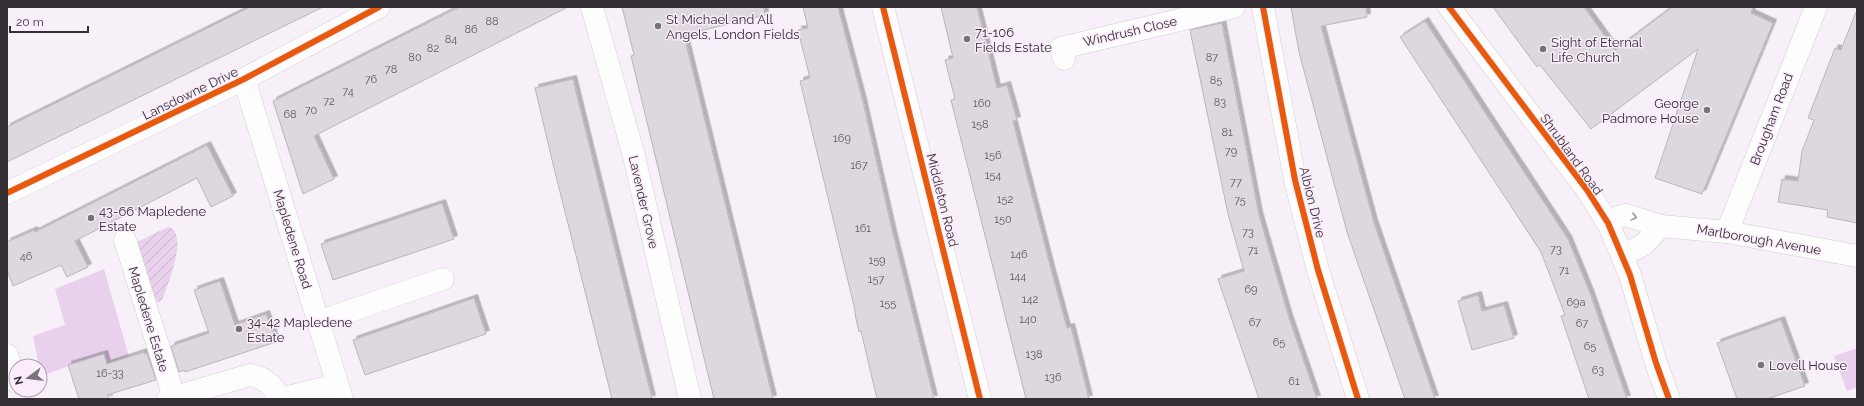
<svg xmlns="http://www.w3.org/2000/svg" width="1864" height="406" font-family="Raleway,sans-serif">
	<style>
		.green { fill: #e9d0ec }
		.garden { fill: url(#garden-furrows) }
		.building { fill: #ddd8de; stroke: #bab5bc; filter: url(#shadow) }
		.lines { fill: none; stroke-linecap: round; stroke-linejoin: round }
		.minor-casing { stroke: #d2cdd2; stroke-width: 23 }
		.tertiary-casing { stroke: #d2cdd2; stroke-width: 23 }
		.minor { stroke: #fefdfe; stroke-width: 22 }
		.tertiary { stroke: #fefdfe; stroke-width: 22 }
		.cycleway-casing { stroke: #faecfb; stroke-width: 8 }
		.cycleway { stroke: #e8590c; stroke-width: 6 }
		.oneway { stroke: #99969a }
		.poi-dot { fill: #787379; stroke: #faecfb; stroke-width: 1.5 }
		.labels { text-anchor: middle; stroke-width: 3; stroke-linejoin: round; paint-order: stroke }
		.number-label { font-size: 11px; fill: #5e595f }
		.poi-label { font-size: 13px; fill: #342f35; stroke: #faecfb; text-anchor: start }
		.street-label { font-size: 13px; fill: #342f35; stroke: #faecfb }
	</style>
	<defs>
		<pattern id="garden-furrows" width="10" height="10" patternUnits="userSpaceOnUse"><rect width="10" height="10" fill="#e9d0ec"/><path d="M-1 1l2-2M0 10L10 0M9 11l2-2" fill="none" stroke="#c8b3cb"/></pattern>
		<filter id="shadow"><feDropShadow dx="3.5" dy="-3.5" stdDeviation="0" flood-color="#0004"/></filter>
	</defs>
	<rect width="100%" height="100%" fill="#f7f0f8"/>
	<g class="green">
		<polygon points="104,269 129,357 107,364 103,354 41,376 33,336 65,325 55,289"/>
		<polygon points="1857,348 1857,387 1847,391 1834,356"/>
	</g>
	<path class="garden" d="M168 227C190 232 167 287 162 300L158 302 153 300 137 242Z"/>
	<g class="building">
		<polygon points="250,7 323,7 7,162 7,127"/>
		<polygon points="459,7 568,7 314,136 334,179 303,194 273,101"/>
		<polygon points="622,7 764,7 765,15 684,35 773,399 714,399 631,56 634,55"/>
		<polygon points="803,7 838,7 863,102 893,234 934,399 877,399 861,331 859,332 856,319 854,306 800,81 810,78 798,30 808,28"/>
		<polygon points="941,7 977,7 997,88 1007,85 1017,120 1013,121 1052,273 1067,328 1071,327 1089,399 1026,399 951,100 955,99 945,60 953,58"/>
		<polygon points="1291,7 1366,7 1367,17 1321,26 1374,223 1435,399 1405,399 1347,232 1299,52"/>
		<polygon points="1493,7 1584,7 1615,50 1672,7 1753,7 1751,13 1773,23 1702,194 1655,178 1698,49 1591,129 1540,65 1537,67"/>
		<polygon points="1856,12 1857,12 1857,223 1827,217 1828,210 1778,202 1782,179 1798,181 1802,151 1814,120 1808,118 1835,48 1841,50"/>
		<polygon points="1425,21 1568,239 1590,293 1627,399 1589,399 1561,316 1565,315 1541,252 1400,37"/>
		<polygon points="1222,23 1259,215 1289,318 1317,399 1259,399 1218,279 1244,271 1228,214 1190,30"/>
		<polygon points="573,79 582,116 652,399 612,399 553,164 535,88"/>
		<polygon points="207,145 233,196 211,207 197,178 75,241 88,267 67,277 61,265 13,286 7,270 7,242 34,230 35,232"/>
		<polygon points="442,203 454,239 333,280 321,244"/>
		<polygon points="220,281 235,325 266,314 276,342 185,372 185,370 179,372 171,346 209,333 194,290"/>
		<polygon points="1478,295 1482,311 1504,305 1514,338 1472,350 1458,301"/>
		<polygon points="474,298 486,334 365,375 353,340"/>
		<polygon points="1781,320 1805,386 1767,399 1737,399 1717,343"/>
		<polygon points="144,352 144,354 147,353 156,380 107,395 109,399 79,399 68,365 104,354 107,364"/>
	</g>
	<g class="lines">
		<defs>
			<g id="minor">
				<polyline points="592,7 634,156 690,399"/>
				<polyline points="883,7 980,399"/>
				<polyline points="1449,7 1587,190 1608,223 1630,275 1656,363 1669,399"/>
				<polyline points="1064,59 1061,48 1234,7"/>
				<polyline points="244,79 342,399"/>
				<polyline points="1608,223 1618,217 1626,215 1661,226 1727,232 1857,256"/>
				<polyline points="1727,232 1816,7"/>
				<polyline points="125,240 174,397"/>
				<polyline points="1622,256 1643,245 1661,226"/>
				<polyline points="318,322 443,279"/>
				<polyline points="7,355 16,382"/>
				<path d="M168 399 250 375C265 377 273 386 280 399"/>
				<polyline points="280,399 337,385"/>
			</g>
			<g id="tertiary">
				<polyline points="1263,7 1295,180 1318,270 1358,399"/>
				<polyline points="7,193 244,79 379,7"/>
			</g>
		</defs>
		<use href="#minor" class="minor-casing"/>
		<use href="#tertiary" class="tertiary-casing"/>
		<use href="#minor" class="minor"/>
		<use href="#tertiary" class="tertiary"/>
		<defs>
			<g id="cycleway">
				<polyline points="883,7 980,399"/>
				<polyline points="1263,7 1295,180 1318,270 1358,399"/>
				<polyline points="1449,7 1587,190 1608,223 1630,275 1656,363 1669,399"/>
				<polyline points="7,193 244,79 379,7"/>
			</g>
		</defs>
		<use href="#cycleway" class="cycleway-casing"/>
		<use href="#cycleway" class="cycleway"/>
	</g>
	<defs><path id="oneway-chevron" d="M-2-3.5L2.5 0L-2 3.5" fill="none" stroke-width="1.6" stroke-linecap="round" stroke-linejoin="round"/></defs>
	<use class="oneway" href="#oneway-chevron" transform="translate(1634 217) rotate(15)"/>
	<g class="poi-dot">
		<circle cx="658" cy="26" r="4"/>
		<circle cx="967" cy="39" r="4"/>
		<circle cx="1543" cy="49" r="4"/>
		<circle cx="1707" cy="110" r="4"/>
		<circle cx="91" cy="218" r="4"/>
		<circle cx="239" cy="329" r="4"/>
		<circle cx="1761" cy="365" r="4"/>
	</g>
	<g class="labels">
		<g class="number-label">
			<text x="492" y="25">88</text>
			<text x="471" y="33">86</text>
			<text x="451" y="43">84</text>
			<text x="433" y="52">82</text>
			<text x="415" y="61">80</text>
			<text x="1212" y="61">87</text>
			<text x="391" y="73">78</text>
			<text x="371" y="83">76</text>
			<text x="1216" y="84">85</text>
			<text x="348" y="95">74</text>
			<text x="329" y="105">72</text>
			<text x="1220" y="106">83</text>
			<text x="982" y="107">160</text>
			<text x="311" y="114">70</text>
			<text x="290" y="118">68</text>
			<text x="980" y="128">158</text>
			<text x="1227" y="136">81</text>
			<text x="842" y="142">169</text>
			<text x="1231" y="155">79</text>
			<text x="993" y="159">156</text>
			<text x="859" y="169">167</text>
			<text x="993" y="179">154</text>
			<text x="1236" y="186">77</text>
			<text x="1005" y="203">152</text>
			<text x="1240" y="204">75</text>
			<text x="1003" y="223">150</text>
			<text x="863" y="232">161</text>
			<text x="1248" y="236">73</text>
			<text x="1556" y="253">73</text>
			<text x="1253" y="254">71</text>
			<text x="1019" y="258">146</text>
			<text x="26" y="260">46</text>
			<text x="877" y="264">159</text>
			<text x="1564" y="274">71</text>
			<text x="1018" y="280">144</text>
			<text x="876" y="283">157</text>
			<text x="1251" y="293">69</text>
			<text x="1030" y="303">142</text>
			<text x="1576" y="306">69a</text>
			<text x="888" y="307">155</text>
			<text x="1028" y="323">140</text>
			<text x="1255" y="326">67</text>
			<text x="1582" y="327">67</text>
			<text x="1279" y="346">65</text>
			<text x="1590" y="350">65</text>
			<text x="1034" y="358">138</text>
			<text x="1598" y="374">63</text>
			<text x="110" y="377">16-33</text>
			<text x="1053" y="381">136</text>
			<text x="1294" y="385">61</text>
		</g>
		<g class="poi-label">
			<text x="666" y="24">St Michael and All<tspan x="666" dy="15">Angels, London Fields</tspan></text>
			<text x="975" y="37">71-106<tspan x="975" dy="15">Fields Estate</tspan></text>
			<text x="1551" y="47">Sight of Eternal<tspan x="1551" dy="15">Life Church</tspan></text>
			<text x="1699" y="108" text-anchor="end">George<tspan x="1699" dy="15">Padmore House</tspan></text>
			<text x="99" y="216">43-66 Mapledene<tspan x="99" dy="15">Estate</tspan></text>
			<text x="247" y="327">34-42 Mapledene<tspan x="247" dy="15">Estate</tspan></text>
			<text x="1769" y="370">Lovell House</text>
		</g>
		<g class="street-label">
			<text transform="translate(1130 31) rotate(-13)" y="5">Windrush Close</text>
			<text transform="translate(190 93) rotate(-26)" y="5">Lansdowne Drive</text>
			<text transform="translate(1771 119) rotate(-69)" y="5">Brougham Road</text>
			<text transform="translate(1572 154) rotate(54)" y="5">Shrubland Road</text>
			<text transform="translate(943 200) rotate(76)" y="5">Middleton Road</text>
			<text transform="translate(644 202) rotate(77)" y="5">Lavender Grove</text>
			<text transform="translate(1313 202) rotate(76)" y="5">Albion Drive</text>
			<text transform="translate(293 239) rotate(73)" y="5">Mapledene Road</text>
			<text transform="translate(1759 239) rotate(10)" y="5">Marlborough Avenue</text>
			<text transform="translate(149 319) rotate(73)" y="5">Mapledene Estate</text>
		</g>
	</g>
	<rect width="1864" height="406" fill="none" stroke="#342f35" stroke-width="16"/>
	<g transform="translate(28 378) rotate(255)"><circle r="19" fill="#faecfb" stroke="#aba0ac"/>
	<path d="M0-3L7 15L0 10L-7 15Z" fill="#787379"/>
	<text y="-6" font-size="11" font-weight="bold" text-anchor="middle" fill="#342f35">N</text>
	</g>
	<path d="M10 26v6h78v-6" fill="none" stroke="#342f35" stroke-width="2"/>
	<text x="16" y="26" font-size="12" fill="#342f35" stroke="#faecfb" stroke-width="3" paint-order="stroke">20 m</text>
</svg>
